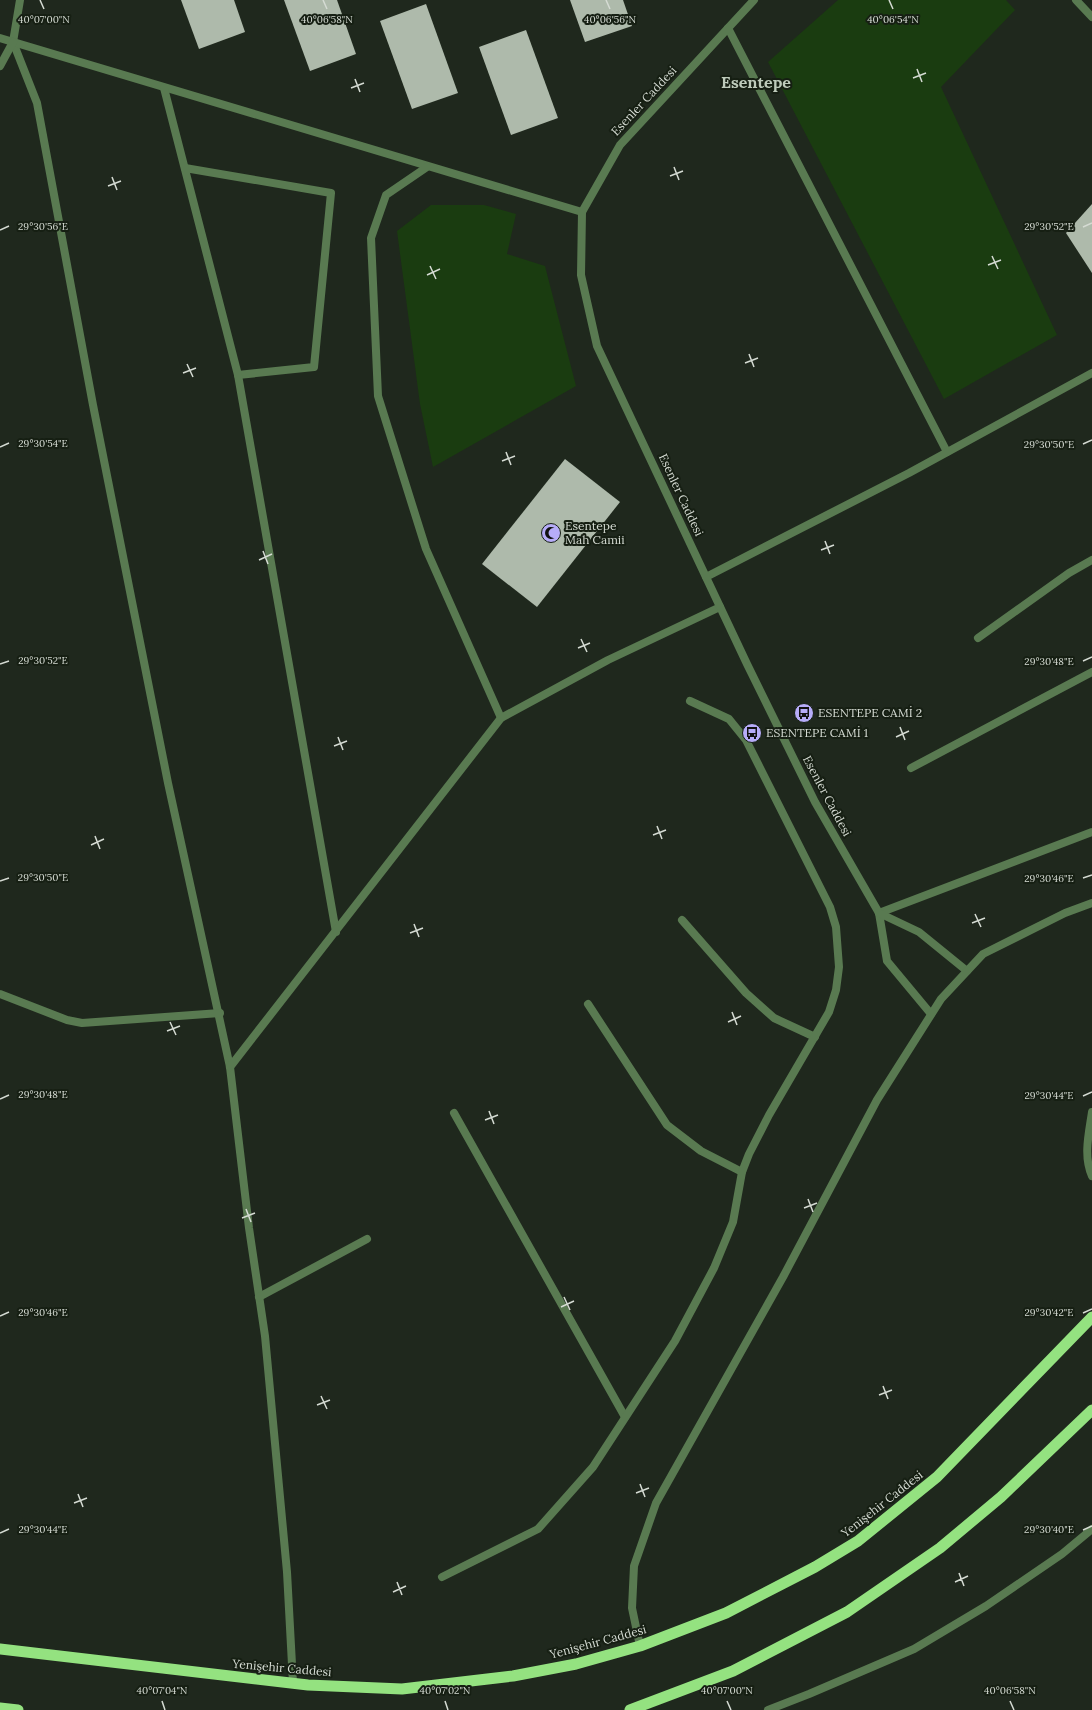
<svg xmlns="http://www.w3.org/2000/svg" width="1092" height="1710" font-family="Lora,serif">
	<style>
		.green { fill: #1a3c10 }
		.building { fill: #aebaab }
		.lines { fill: none; stroke-linecap: round; stroke-linejoin: round }
		.service { stroke: #597a51; stroke-width: 8 }
		.minor { stroke: #597a51; stroke-width: 8 }
		.tertiary { stroke: #597a51; stroke-width: 8 }
		.trunk { stroke: #94e280; stroke-width: 11 }
		.ticks { fill: none; stroke: #d5dbd3; stroke-width: 1.5 }
		.labels { text-anchor: middle; stroke-width: 4; stroke-linejoin: round; paint-order: stroke }
		.street-label { font-size: 12px; fill: #d5dbd3; stroke: #161f13 }
		.poi-label { font-size: 12px; fill: #d5dbd3; stroke: #161f13; text-anchor: start }
		.district-label { font-size: 16px; font-weight: bold; fill: #becbbb; stroke: #161f13 }
		.ticks-label { font-size: 10px; text-anchor: middle; fill: #d5dbd3; stroke: #161f13; stroke-width: 4; stroke-linejoin: round; paint-order: stroke }
	</style>
	<rect width="100%" height="100%" fill="#1f281d"/>
	<g class="green">
		<polygon points="838,0 1006,0 1015,10 941,87 1057,335 944,399 768,62"/>
		<polygon points="431,205 484,205 516,214 507,254 545,266 576,386 433,467 420,404 397,231"/>
	</g>
	<g class="building">
		<polygon points="181,0 234,0 245,32 199,49"/>
		<polygon points="284,0 337,0 356,54 310,71"/>
		<polygon points="570,0 623,0 632,26 585,42"/>
		<polygon points="426,4 458,93 412,109 380,21"/>
		<polygon points="526,30 558,118 511,135 479,47"/>
		<polygon points="1092,204 1092,273 1066,233"/>
		<polygon points="565,459 620,502 537,607 482,564"/>
	</g>
	<g class="lines">
		<g class="service">
			<polyline points="728,28 947,452"/>
			<polyline points="185,168 331,193 314,367 238,375"/>
			<polyline points="682,920 746,993 774,1018 815,1037"/>
			<polyline points="588,1004 667,1125 701,1151 742,1172"/>
		</g>
		<g class="minor">
			<polyline points="20,0 13,42 37,103 93,405 168,783 230,1067 249,1228 265,1336 287,1572 293,1683"/>
			<polyline points="1076,0 1092,17"/>
			<polyline points="0,38 582,212"/>
			<polyline points="0,66 13,42"/>
			<polyline points="164,88 238,375 336,932"/>
			<polyline points="427,167 386,195 371,238 378,396 426,549 501,718"/>
			<polyline points="706,577 909,473 1092,373"/>
			<polyline points="978,638 1069,573 1092,560"/>
			<polyline points="911,768 1092,672"/>
			<polyline points="879,913 1092,832"/>
			<polyline points="0,994 67,1020 82,1023 220,1013"/>
			<polyline points="230,1067 501,718 608,660 720,607"/>
			<path d="M1092 1112C1089 1133 1083 1156 1092 1176"/>
			<polyline points="454,1113 625,1417"/>
			<polyline points="259,1297 367,1239"/>
			<polyline points="442,1577 538,1529 593,1467 675,1341 714,1268 733,1222 742,1172 749,1154 769,1115 829,1012 836,990 839,967 836,927 830,907 746,740 729,719 690,701"/>
			<polyline points="768,1710 809,1694 914,1649 986,1606 1062,1554 1092,1529"/>
		</g>
		<g class="tertiary">
			<polyline points="754,0 620,145 582,212 581,275 597,346 747,664 815,802 879,913 887,961 931,1014"/>
			<polyline points="879,913 919,932 967,971"/>
			<polyline points="640,1646 632,1608 634,1566 656,1503 783,1277 877,1100 941,999 983,954 1065,913 1092,903"/>
		</g>
		<g class="trunk">
			<polyline points="0,1649 308,1685 402,1689 513,1676 576,1664 640,1646 726,1613 815,1567 858,1541 937,1477 1092,1317"/>
			<polyline points="0,1708 18,1710"/>
			<polyline points="630,1710 733,1671 847,1612 940,1548 1001,1497 1092,1410"/>
		</g>
	</g>
	<path class="ticks" d="M40 0 44 9M323 0 327 9M606 0 610 9M889 0 893 9M917 69 922 82M913 78 926 73M355 79 360 92M351 88 364 83M674 167 679 180M670 176 683 171M112 177 117 190M108 186 121 181M1083 227 1092 223M0 230 9 226M992 256 998 269M988 265 1001 260M430 266 436 279M427 275 440 269M749 354 754 367M745 363 758 358M187 364 193 377M183 373 196 368M1083 444 1092 440M0 447 9 443M506 452 511 465M502 461 515 456M825 541 830 554M821 550 834 545M263 551 268 564M259 560 272 554M581 639 587 652M578 648 590 643M1083 661 1092 657M0 664 9 661M900 727 905 740M338 737 343 750M896 737 909 731M334 746 347 741M657 826 662 839M653 835 666 830M95 836 100 849M91 845 104 839M1083 878 1092 875M0 881 9 878M975 914 981 927M972 923 985 918M414 924 419 937M410 933 423 928M732 1012 737 1025M170 1022 176 1035M728 1022 741 1016M167 1031 180 1026M1083 1096 1092 1092M0 1099 9 1095M489 1111 494 1124M485 1120 498 1115M808 1199 813 1212M804 1208 817 1203M246 1209 251 1222M242 1218 255 1213M564 1297 570 1310M561 1307 574 1301M1083 1313 1092 1309M0 1316 9 1312M883 1386 888 1399M879 1395 892 1390M321 1396 327 1409M317 1405 330 1400M640 1484 645 1497M636 1493 649 1488M78 1494 83 1507M74 1503 87 1498M1083 1530 1092 1526M0 1533 9 1529M959 1573 964 1586M397 1582 402 1595M955 1582 968 1576M393 1592 406 1586M162 1701 165 1710M445 1701 448 1710M727 1701 731 1710M1010 1701 1014 1710"/>
	<defs>
		<symbol id="mosque-disc" viewBox="-11 -11 22 22"><circle r="9.5" fill="#b6acf8" stroke="#161f13"/><path d="M3.5-4.9A6 6 0 1 0 3.5 4.9A5 5 0 1 1 3.5-4.9Z" fill="#111"/></symbol>
		<symbol id="bus-disc" viewBox="-11 -11 22 22"><circle r="9.5" fill="#b6acf8" stroke="#161f13"/><path d="M-5-6H5V4H4V6H2V4H-2V6H-4V4H-5ZM-3.5-4V0h7V-4ZM-3.5 1.2v1.5H-2V1.2ZM2 1.2v1.5H3.5V1.2Z" fill="#111"/></symbol>
	</defs>
	<g fill-rule="evenodd">
		<use href="#mosque-disc" x="540" y="522" width="22" height="22"/>
		<use href="#bus-disc" x="793" y="702" width="22" height="22"/>
		<use href="#bus-disc" x="741" y="722" width="22" height="22"/>
	</g>
	<g class="labels">
		<g class="street-label">
			<text transform="translate(644 101) rotate(-47)" y="4">Esenler Caddesi</text>
			<text transform="translate(681 495) rotate(65)" y="4">Esenler Caddesi</text>
			<text transform="translate(827 796) rotate(62)" y="4">Esenler Caddesi</text>
			<text transform="translate(882 1504) rotate(-38)" y="4">Yenişehir Caddesi</text>
			<text transform="translate(598 1642) rotate(-15)" y="4">Yenişehir Caddesi</text>
			<text transform="translate(282 1668) rotate(5)" y="4">Yenişehir Caddesi</text>
		</g>
		<g class="poi-label">
			<text x="565" y="530">Esentepe<tspan x="565" dy="14">Mah Camii</tspan></text>
			<text x="818" y="717">ESENTEPE CAMİ 2</text>
			<text x="766" y="737">ESENTEPE CAMİ 1</text>
		</g>
		<g class="district-label">
			<text x="756" y="88">Esentepe</text>
		</g>
	</g>
	<g class="ticks-label">
		<text x="44" y="23">40°07'00"N</text>
		<text x="327" y="23">40°06'58"N</text>
		<text x="610" y="23">40°06'56"N</text>
		<text x="893" y="23">40°06'54"N</text>
		<text x="43" y="230">29°30'56"E</text>
		<text x="1049" y="230">29°30'52"E</text>
		<text x="43" y="447">29°30'54"E</text>
		<text x="1049" y="448">29°30'50"E</text>
		<text x="43" y="664">29°30'52"E</text>
		<text x="1049" y="665">29°30'48"E</text>
		<text x="43" y="881">29°30'50"E</text>
		<text x="1049" y="882">29°30'46"E</text>
		<text x="43" y="1098">29°30'48"E</text>
		<text x="1049" y="1099">29°30'44"E</text>
		<text x="43" y="1316">29°30'46"E</text>
		<text x="1049" y="1316">29°30'42"E</text>
		<text x="43" y="1533">29°30'44"E</text>
		<text x="1049" y="1533">29°30'40"E</text>
		<text x="162" y="1694">40°07'04"N</text>
		<text x="445" y="1694">40°07'02"N</text>
		<text x="727" y="1694">40°07'00"N</text>
		<text x="1010" y="1694">40°06'58"N</text>
	</g>
</svg>
